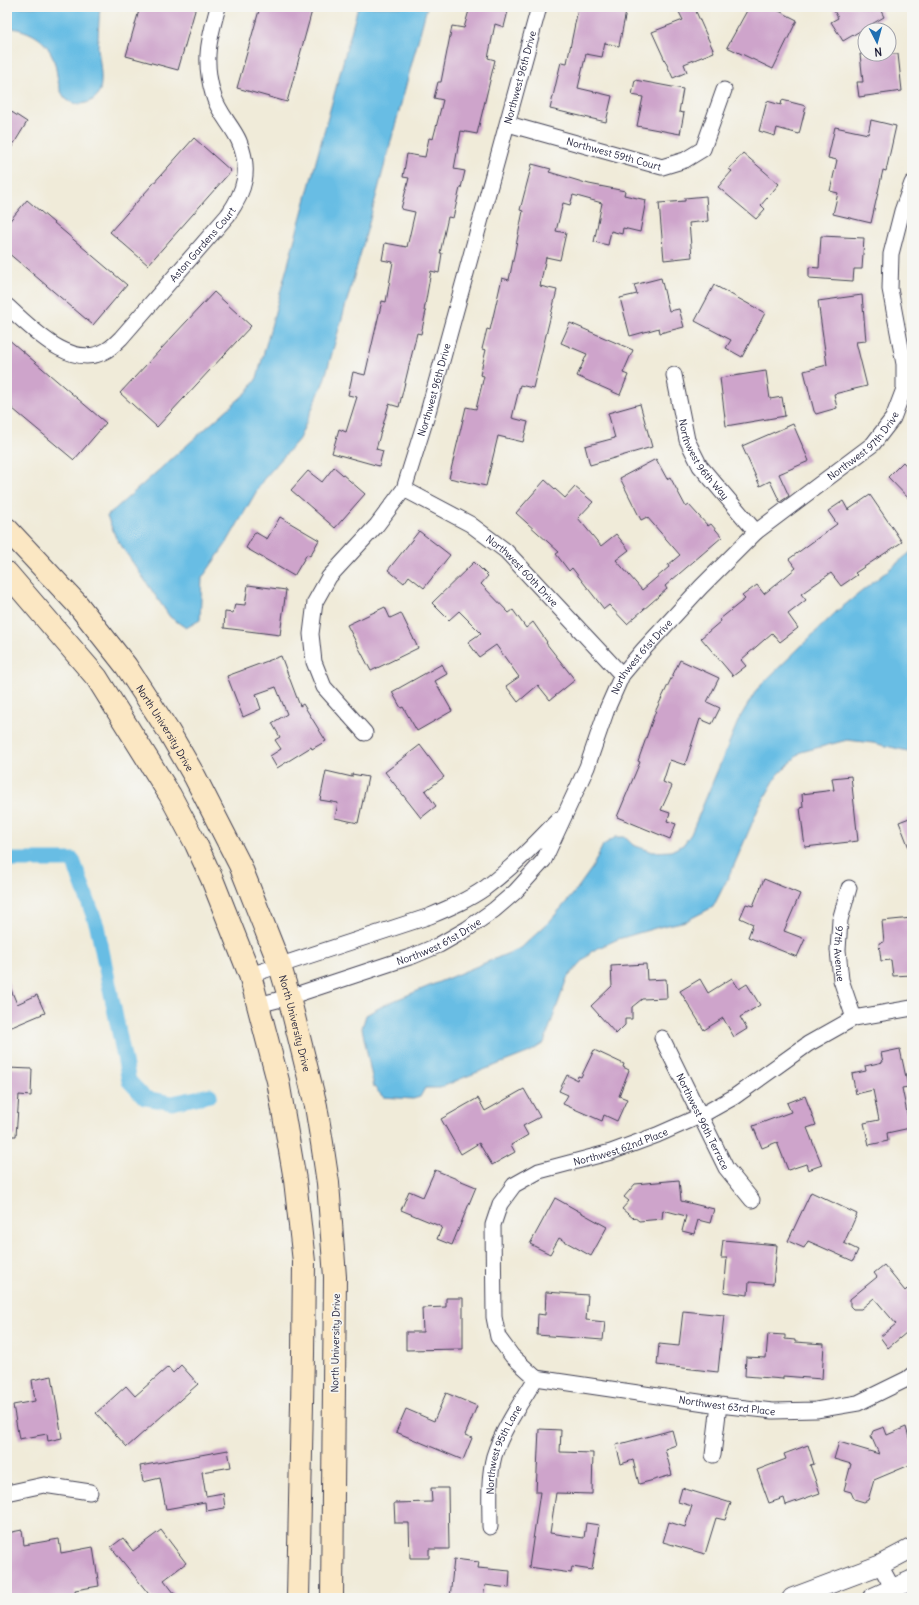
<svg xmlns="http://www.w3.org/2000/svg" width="919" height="1605" font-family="Delius,sans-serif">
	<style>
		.water { fill: #68bde4; stroke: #457090 }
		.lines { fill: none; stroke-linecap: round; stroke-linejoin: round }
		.canal { stroke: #68bde4; stroke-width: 15 }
		.building { fill: #cea4cb }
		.minor-casing { stroke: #414053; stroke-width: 17 }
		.tertiary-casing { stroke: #414053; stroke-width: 21 }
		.secondary-casing { stroke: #414053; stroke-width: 24 }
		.minor { stroke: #fff; stroke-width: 15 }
		.tertiary { stroke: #fff; stroke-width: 19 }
		.secondary { stroke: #fbe7c3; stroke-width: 22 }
		.labels { text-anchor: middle; stroke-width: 3.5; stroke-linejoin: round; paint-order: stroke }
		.street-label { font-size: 10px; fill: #22223b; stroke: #f6f6f2 }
	</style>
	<rect width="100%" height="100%" fill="#f6f6f2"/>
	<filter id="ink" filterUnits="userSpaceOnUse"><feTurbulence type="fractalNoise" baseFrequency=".025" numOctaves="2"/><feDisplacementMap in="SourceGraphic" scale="8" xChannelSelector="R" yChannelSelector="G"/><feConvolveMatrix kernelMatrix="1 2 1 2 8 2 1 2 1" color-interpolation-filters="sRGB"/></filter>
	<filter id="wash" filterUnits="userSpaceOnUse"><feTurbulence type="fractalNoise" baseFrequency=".012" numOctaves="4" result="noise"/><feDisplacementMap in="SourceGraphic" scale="16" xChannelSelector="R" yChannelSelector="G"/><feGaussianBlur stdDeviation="0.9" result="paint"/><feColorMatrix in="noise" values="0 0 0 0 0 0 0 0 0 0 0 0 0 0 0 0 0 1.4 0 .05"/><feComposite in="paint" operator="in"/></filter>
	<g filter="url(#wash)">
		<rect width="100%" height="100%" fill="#f0ebd9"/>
		<g class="water">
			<path d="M7 7H100C99 20 98 34 98 47 99 60 103 76 100 90 96 104 75 109 65 98 58 89 58 79 56 69 51 41 33 31 7 27Z"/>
			<polygon points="358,7 427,7 363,245 324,381 299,439 263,480 226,544 202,578 200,620 186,628 170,617 116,538 107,516 247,392 257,378"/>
			<polygon points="912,551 912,625 910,646 912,657 912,752 873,743 847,740 801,752 777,776 759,807 732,870 713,907 686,921 659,927 618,939 592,951 567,978 544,1043 530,1052 460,1079 440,1088 425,1088 420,1097 413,1099 383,1097 374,1087 362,1028 366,1015 386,1004 521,948 550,921 574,893 592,868 603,845 616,837 625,837 633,845 653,852 671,851 683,845 691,834 739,719 757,689 836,612"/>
		</g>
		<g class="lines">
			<polyline class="canal" points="7,860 73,860 97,926 129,1081 145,1098 172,1103 210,1095"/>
		</g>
		<g id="blocks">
			<g class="building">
				<polygon points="140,7 196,7 178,70 126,56"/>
				<polygon points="260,7 313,7 287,102 237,88"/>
				<polygon points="470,7 509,7 504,27 495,24 488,58 495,60 477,134 461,131 454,169 465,171 461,188 460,188 453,218 448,217 440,253 442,253 439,273 431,271 424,311 426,311 421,334 417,333 399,407 389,404 376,449 383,451 379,466 332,453 339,429 346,432 357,397 348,395 353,372 365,375 382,301 386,302 393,262 382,260 385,243 407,247 415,212 401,209 409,178 403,177 407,154 425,157 429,138 433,139 443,100 434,98 438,82 441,82 452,26 464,28"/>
				<polygon points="583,7 627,7 619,46 605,43 602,57 586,54 578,88 612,96 606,122 550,109 561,62 567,63 578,9 582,10"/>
				<polygon points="684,7 694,7 714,52 684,64 687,72 673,78 652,32 683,20 678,10"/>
				<polygon points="749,7 771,7 797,20 773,69 727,47"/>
				<polygon points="832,7 879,7 884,17 843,41 831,22 838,18"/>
				<polygon points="860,54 898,54 902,91 859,97 857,82 863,82"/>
				<polygon points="635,80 683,89 679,112 684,113 680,134 637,126 643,97 632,95"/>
				<polygon points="782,100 806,106 799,134 777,128 775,136 759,131 767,101 781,105"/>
				<polygon points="7,109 27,122 7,155"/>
				<polygon points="871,120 896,126 886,171 883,170 871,223 833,214 838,193 830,191 837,160 828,158 835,127 868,134"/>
				<polygon points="194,138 231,171 148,265 110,232"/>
				<polygon points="743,153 779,184 761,205 765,209 756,219 718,187 732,171 729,169"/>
				<polygon points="532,164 551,169 549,172 589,184 625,191 624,195 646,200 640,232 623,228 622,234 611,231 608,245 594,242 602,203 573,195 570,205 563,203 556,231 566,233 560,260 546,257 540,286 557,290 533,388 520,385 512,418 528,422 523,442 498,436 486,486 449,478 466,407 476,409 484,376 480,375 486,350 482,349 487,329 490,330 502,278 509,280 523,211 520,210"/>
				<polygon points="706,196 708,221 689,223 692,257 664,260 659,203 685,201 685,198"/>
				<polygon points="27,200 127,285 93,325 7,252 7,224"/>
				<polygon points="821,236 864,238 862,269 854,269 853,281 809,278 809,267 819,268"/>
				<polygon points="661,278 669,311 679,309 684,327 660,333 659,328 630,336 620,298 637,294 634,285"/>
				<polygon points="714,285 765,313 742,357 726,348 731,340 695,321"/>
				<polygon points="214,292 251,326 157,427 120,393"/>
				<polygon points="862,295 866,341 856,342 867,386 834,394 837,408 816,414 814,411 804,371 827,365 818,301"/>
				<polygon points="570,323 633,350 623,373 628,375 620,395 577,376 587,354 561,343"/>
				<polygon points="7,338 106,423 74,460 7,404"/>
				<polygon points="766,371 770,399 782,397 785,416 726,426 720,378"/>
				<polygon points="640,404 652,447 590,465 585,446 615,438 608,413"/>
				<polygon points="793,424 809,461 779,474 789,496 780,502 770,481 760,486 742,446"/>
				<polygon points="656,459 667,479 670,477 686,507 689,505 708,526 711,524 722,537 665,586 667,589 627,624 609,605 604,609 572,568 569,571 556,554 559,552 516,513 545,480 565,498 575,487 593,502 578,518 601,546 616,534 629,550 616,560 642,590 669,567 668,565 680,555 647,517 641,520 620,478"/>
				<polygon points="903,462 912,472 912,502 888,477"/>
				<polygon points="334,467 365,494 335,528 291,490 308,471 322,482"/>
				<polygon points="870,495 902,542 855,573 857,575 841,586 831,573 801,594 806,600 788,614 798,628 780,642 772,633 741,660 746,666 733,676 701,638 721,621 720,619 745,599 742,596 757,585 764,594 796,568 789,559 837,524 828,511 843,501 848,510"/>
				<polygon points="280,517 319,540 310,556 307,554 294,576 246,548 255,532 267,539"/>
				<polygon points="419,531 450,555 424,588 409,576 404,583 388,570"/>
				<polygon points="474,562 488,576 481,584 509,613 513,610 526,628 533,622 547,642 546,643 575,680 550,700 538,685 518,702 506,686 519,677 496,645 479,657 468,642 481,633 459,611 449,620 432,603"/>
				<polygon points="248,585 286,590 280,635 224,628 225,612 233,613 235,604 245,605"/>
				<polygon points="385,607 390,618 401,613 418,648 371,671 347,625"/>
				<polygon points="281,656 300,706 303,704 326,741 312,749 311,747 277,768 270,756 281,749 275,740 280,737 272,723 287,714 276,687 256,694 261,709 243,717 227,676"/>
				<polygon points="680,660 719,678 707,702 720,708 712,724 700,719 685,765 670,760 663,782 672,786 661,810 670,813 667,821 676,824 670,839 617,817 640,762 638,761 656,710"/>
				<polygon points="442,664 447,674 435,681 452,711 417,731 403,707 401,708 392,692"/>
				<polygon points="420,745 444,777 425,791 436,806 421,818 385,772"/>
				<polygon points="326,771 352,777 352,774 368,777 358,823 335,818 338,803 320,800"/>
				<polygon points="851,776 858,841 805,847 800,808 803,807 802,794 834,790 832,778"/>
				<polygon points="912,817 912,853 911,853 899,822"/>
				<polygon points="764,879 800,894 784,931 805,939 797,957 748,937 753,924 740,918 746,904 753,906"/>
				<polygon points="912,918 912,975 893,976 891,960 881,961 879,943 884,942 882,921"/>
				<polygon points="646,964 647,980 666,979 667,998 642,999 632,1007 632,1019 625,1019 625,1025 616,1034 591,1006 612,986 611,966"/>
				<polygon points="732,978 739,989 747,984 760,1005 740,1017 747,1029 734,1037 723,1018 704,1030 680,991 700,979 708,993"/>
				<polygon points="7,980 17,1004 37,995 45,1013 7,1029"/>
				<polygon points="900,1049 908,1087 902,1088 910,1128 887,1133 888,1141 869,1145 864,1123 879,1120 873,1090 856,1094 852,1074 866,1071 865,1066 883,1062 881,1053"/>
				<polygon points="594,1050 624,1064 623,1067 629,1070 619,1096 627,1099 617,1121 604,1115 602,1121 563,1104 568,1095 559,1091 567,1075 577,1080 578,1076 581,1077"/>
				<polygon points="7,1068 32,1069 31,1096 19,1095 16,1136 7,1136"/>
				<polygon points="524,1089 540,1117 523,1126 528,1135 511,1145 515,1152 492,1165 479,1143 461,1154 441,1119 478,1098 485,1111"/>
				<polygon points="805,1096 816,1125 807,1128 822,1165 808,1170 806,1164 788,1170 777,1142 762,1148 753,1126 791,1112 787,1103"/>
				<polygon points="435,1170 476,1187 452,1245 437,1239 442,1227 401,1210 409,1191 423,1197"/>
				<polygon points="679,1180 681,1201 714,1209 710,1223 698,1220 694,1234 682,1231 686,1216 663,1210 662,1219 639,1221 634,1217 633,1218 622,1209 629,1201 624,1197 635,1184"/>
				<polygon points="811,1192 857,1214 844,1243 858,1250 853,1261 808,1241 804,1248 788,1241"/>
				<polygon points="555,1198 607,1227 591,1256 559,1238 550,1254 530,1244"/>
				<polygon points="723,1240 777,1245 773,1284 749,1282 748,1295 724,1292 727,1258 721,1258"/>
				<polygon points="884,1265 905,1291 907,1289 912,1295 912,1328 888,1348 880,1337 896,1324 874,1298 861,1309 853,1309 850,1306 850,1299 877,1277 874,1273"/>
				<polygon points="546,1292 588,1295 586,1320 605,1322 603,1340 537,1335 538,1314 545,1315"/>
				<polygon points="446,1298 463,1298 463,1349 406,1350 406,1332 423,1332 422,1308 446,1307"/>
				<polygon points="683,1311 724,1315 718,1372 657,1365 659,1344 679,1346"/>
				<polygon points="768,1334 785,1335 785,1339 795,1340 795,1342 824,1344 822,1379 783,1376 783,1379 745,1376 746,1357 766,1358"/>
				<polygon points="181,1365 198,1384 127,1447 96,1413 126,1386 135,1396 168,1367 173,1373"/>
				<polygon points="52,1376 62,1438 48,1441 47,1434 19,1439 13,1405 35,1401 32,1380"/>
				<polygon points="446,1393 477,1406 465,1435 472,1438 463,1460 396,1432 406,1409 434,1421"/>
				<polygon points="884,1427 887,1435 906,1427 912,1449 912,1464 874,1480 868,1500 864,1502 854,1499 851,1492 844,1490 851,1464 834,1459 839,1442 879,1454 871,1436 873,1431"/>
				<polygon points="539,1429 561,1430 560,1452 593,1453 592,1494 556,1493 550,1533 584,1538 586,1523 599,1525 592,1570 572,1567 571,1573 529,1567 540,1492 536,1492"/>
				<polygon points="672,1430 676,1445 665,1449 672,1475 639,1484 633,1460 621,1464 616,1445"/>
				<polygon points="808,1445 814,1464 810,1465 820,1493 786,1505 784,1498 769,1503 757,1470 786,1459 784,1454"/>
				<polygon points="228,1450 231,1467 202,1472 206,1496 223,1493 225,1508 206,1511 205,1502 166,1509 160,1478 143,1482 140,1466"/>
				<polygon points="431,1488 448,1488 449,1549 429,1549 429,1558 410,1558 409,1523 395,1523 394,1503 432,1502"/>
				<polygon points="682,1488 731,1503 725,1520 716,1518 705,1554 663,1542 669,1522 685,1527 692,1506 678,1502"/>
				<polygon points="22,1530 24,1545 59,1539 61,1553 93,1547 99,1586 75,1590 76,1598 10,1598 7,1584 7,1533"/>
				<polygon points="161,1530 186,1563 164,1580 178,1598 152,1598 111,1547 123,1538 133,1551"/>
				<polygon points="454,1559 479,1562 478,1568 510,1571 509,1588 485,1585 483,1598 450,1598"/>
			</g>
		</g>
	</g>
	<g filter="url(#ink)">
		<use href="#blocks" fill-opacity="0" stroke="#414053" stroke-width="1"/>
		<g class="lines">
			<defs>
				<g id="minor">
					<path id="s1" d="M508 124 662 167 685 160 703 149 724 90"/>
					<path id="s2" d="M7 306C31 327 71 372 107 350 112 347 117 342 121 338L228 215C245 191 251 170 239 141 232 125 218 113 213 94 203 60 209 39 218 7"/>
					<path id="s3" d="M674 375 687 440 700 466 756 532"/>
					<path id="s4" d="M404 489 470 524 506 551 622 675"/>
					<path id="s5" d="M365 733 324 687 314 662 311 634 315 602 329 577 377 525 404 489 428 412 539 7"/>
					<path id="s6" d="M849 888 840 920 838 950 841 980 854 1018"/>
					<path d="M250 975 430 916C449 908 468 900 485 888 512 868 535 844 558 820"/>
					<path id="s7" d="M258 1005 289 997 413 956 439 945 467 929 494 910 515 892 544 860 587 767 607 709 622 675 643 650 701 587 756 532 873 444 893 418 904 389V364L890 289 891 254 902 211 912 183"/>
					<path id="s8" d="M662 1038 726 1168 752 1200"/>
					<path id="s9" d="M536 1378 512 1356 498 1337 494 1317 493 1225 500 1204 514 1185 539 1171 611 1152 657 1135 700 1116 734 1097 808 1044 854 1018 912 1008"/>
					<path id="s10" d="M536 1378 719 1405 773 1411 816 1410 858 1403 907 1379 912 1375"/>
					<polyline points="713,1455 719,1405"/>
					<polyline points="7,1493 44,1485 90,1492"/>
					<path id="s11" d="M490 1527C490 1504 488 1479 494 1456 503 1428 521 1403 536 1378"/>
					<polyline points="880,1565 898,1598"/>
				</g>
				<g id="tertiary">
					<polyline points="792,1598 880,1565 912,1548"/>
					<polyline points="872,1598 912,1580"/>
				</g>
				<g id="secondary">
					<path id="s12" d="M7 529 78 605 126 666 169 732 195 777 240 865 280 966 289 997 316 1106 322 1143 328 1183 335 1277 332 1598"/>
					<polyline points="7,573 97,678 170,795 196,844 212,879 250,975 258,1005 278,1081 295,1180 304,1262 303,1354 298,1598"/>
				</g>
			</defs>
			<use href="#minor" class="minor-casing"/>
			<use href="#tertiary" class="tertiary-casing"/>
			<use href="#secondary" class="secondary-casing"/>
			<use href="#minor" class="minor"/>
			<use href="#tertiary" class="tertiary"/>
			<use href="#secondary" class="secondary"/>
		</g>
	</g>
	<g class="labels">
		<g class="street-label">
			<text dy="4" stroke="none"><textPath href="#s5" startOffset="721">Northwest 96th Drive</textPath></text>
			<text dy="4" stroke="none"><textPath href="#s1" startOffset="110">Northwest 59th Court</textPath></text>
			<text dy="4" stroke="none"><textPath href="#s2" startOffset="260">Aston Gardens Court</textPath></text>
			<text dy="4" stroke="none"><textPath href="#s5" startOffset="397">Northwest 96th Drive</textPath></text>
			<text dy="4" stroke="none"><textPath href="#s7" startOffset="862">Northwest 97th Drive</textPath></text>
			<text dy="4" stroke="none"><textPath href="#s3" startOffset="91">Northwest 96th Way</textPath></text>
			<text dy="4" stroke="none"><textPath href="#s4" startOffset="145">Northwest 60th Drive</textPath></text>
			<text dy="4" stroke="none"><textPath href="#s7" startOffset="554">Northwest 61st Drive</textPath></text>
			<text dy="4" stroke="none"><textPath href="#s12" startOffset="255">North University Drive</textPath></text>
			<text dy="4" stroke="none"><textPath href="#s7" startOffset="192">Northwest 61st Drive</textPath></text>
			<text dy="4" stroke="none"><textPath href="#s6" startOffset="67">97th Avenue</textPath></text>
			<text dy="4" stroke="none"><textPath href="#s12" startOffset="579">North University Drive</textPath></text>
			<text dy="4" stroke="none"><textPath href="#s8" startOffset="93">Northwest 96th Terrace</textPath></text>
			<text dy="4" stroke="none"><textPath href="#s9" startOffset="328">Northwest 62nd Place</textPath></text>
			<text transform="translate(335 1343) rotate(-89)" y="4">North University Drive</text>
			<text dy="4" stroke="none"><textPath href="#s10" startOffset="193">Northwest 63rd Place</textPath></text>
			<text dy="4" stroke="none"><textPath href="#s11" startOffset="80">Northwest 95th Lane</textPath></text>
		</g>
	</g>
	<rect width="919" height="1605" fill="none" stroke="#f6f6f2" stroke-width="24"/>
	<g transform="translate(877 42) rotate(174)"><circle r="19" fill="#f6f6f2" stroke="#a1a1a9"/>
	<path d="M0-3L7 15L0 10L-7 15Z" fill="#1f6fb2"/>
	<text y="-6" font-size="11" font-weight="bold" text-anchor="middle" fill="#22223b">N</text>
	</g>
</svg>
